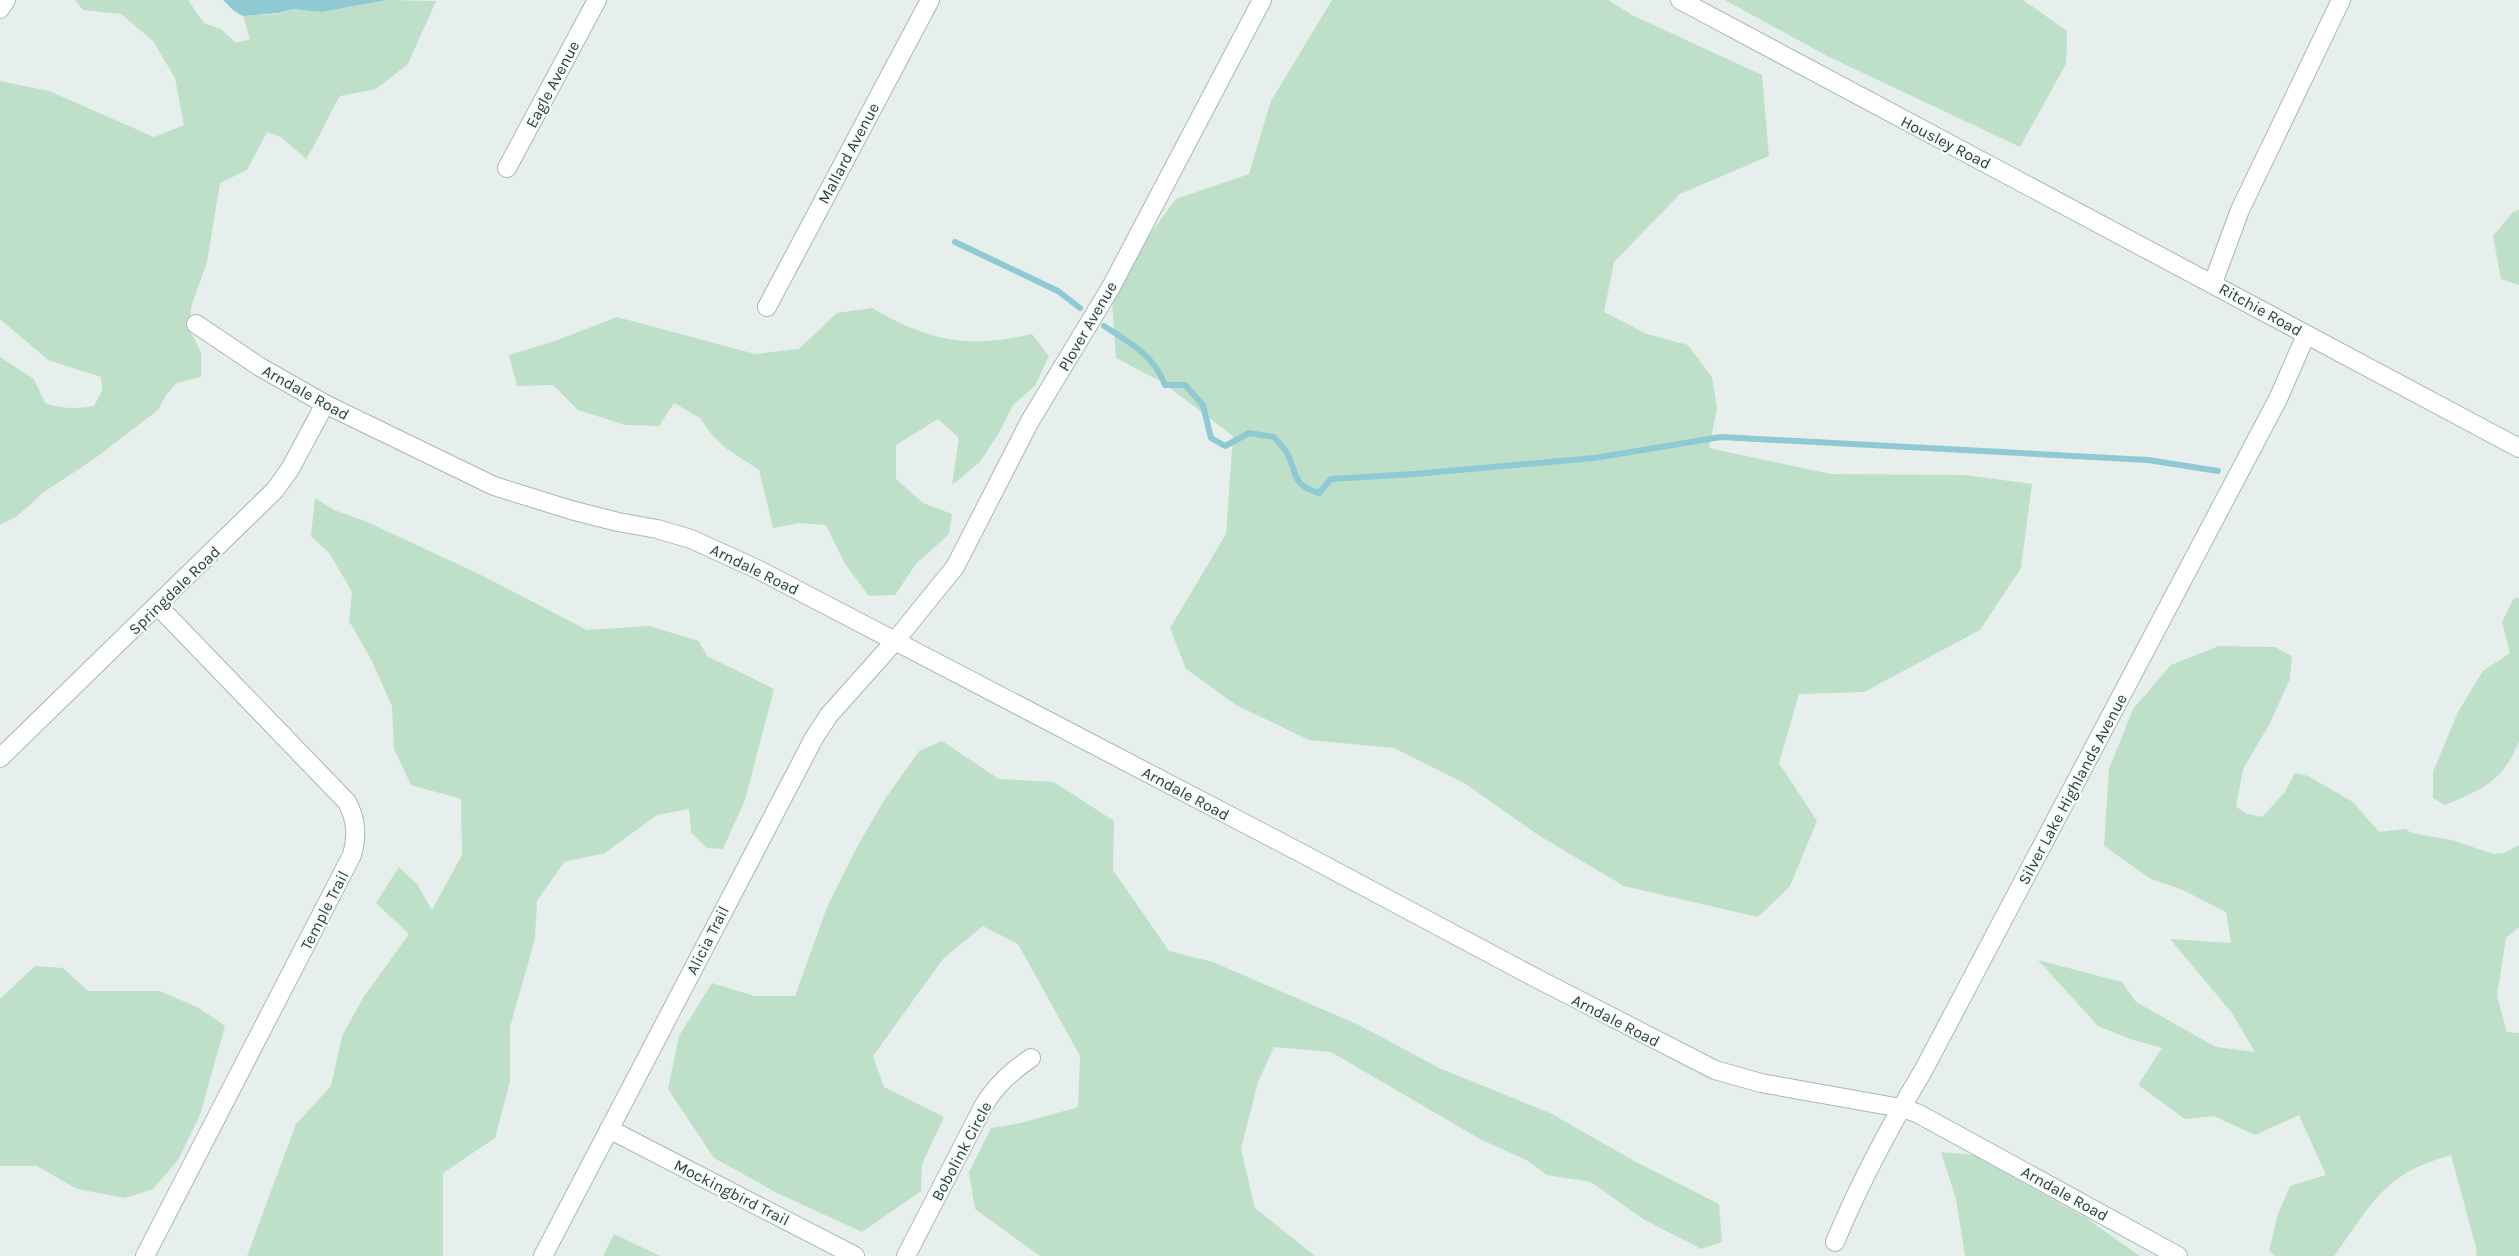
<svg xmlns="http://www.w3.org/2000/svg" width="2519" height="1256" font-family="Karla,sans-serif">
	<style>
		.green { fill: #bfe0c8 }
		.water { fill: #8ec9d4 }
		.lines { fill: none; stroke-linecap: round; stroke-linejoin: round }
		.stream { stroke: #8ec9d4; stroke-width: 6 }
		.street-casing { stroke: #a8b8b2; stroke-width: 20 }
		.street { stroke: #fff; stroke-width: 18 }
		.labels { text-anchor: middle; stroke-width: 4.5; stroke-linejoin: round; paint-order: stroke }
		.street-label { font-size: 16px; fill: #24423a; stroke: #f7fbf9 }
	</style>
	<rect width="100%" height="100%" fill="#e6efeb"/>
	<g class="green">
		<path d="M75 0H188L204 23 221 29 236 43 250 39 243 16 278 14 293 9 321 12 387 0 436 1 408 64 376 89 340 96C327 117 319 139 306 159L281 137 267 132 247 170 220 183 207 262 191 307 190 331 201 352V377L177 383 166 395 158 410 94 459 44 492 17 516 0 525V357L34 379 45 403C62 409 76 409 94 406L102 391 101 377 48 360 0 319V81L49 91 154 137 184 125 175 78 153 41 121 14 83 10Z"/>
		<polygon points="1332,0 1608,0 1632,15 1762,75 1769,156 1680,194 1614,262 1604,312 1647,334 1688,345 1712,377 1717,408 1709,448 1831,474 1965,475 2032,484 2021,568 1980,630 1864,692 1799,694 1779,763 1817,821 1790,886 1758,917 1624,886 1538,835 1466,784 1394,748 1309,740 1236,705 1186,669 1170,628 1226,534 1233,436 1162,382 1116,358 1111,287 1176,199 1249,174 1271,101"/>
		<polygon points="1725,0 2023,0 2067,31 2066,64 2020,147 1827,56"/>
		<polygon points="2519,210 2519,285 2501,279 2493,236 2513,212"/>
		<path d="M872 308C929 341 967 349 1032 334L1049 356 1035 386 1013 405 1000 431 980 462 952 485 959 438 938 419 896 445V479L923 503 952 514 949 534 916 564 895 595 869 596 845 564 826 525 800 523 773 528 759 470 727 449 712 435 700 418 674 403 659 426 625 425 578 410 553 385 517 386 509 355 555 341 617 317 755 354 799 349 837 313Z"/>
		<polygon points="315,498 334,510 365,521 477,573 587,630 649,626 699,641 707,656 774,689 745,800 723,849 707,848 691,832 689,809 657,815 605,853 564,862 537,901 535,939 510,1027 510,1081 495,1138 443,1173 443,1256 247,1256 296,1124 331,1086 342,1036 363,998 409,934 376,903 399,867 417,884 432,910 462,855 461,799 411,785 394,749 392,706 371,659 349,621 352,592 330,554 311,536"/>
		<path d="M2514 598H2519V742C2502 782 2483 789 2445 805L2433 798V772L2458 712 2483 671 2510 653 2502 622Z"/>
		<path d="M2219 646 2275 647 2292 656 2290 679 2269 725 2243 769 2236 807 2248 814 2262 817 2285 792 2295 773 2308 776 2353 802 2379 832 2405 829 2412 833 2452 840 2493 854 2504 853 2519 845V927L2506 938 2497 996 2507 1032 2519 1033V1256H2476L2477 1251 2451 1155C2432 1161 2412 1167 2396 1180 2371 1198 2353 1231 2334 1256H2275L2269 1251 2278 1214 2290 1186 2326 1175 2299 1115 2255 1135 2214 1116 2185 1119 2138 1085 2162 1048 2130 1039 2098 1026 2038 960 2122 982 2136 1002 2216 1047 2255 1052 2232 1013 2170 939 2231 943 2226 912 2183 890 2151 879 2104 846 2109 769 2133 709 2171 665Z"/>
		<polygon points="942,741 999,779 1054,782 1114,821 1113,870 1169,951 1213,962 1359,1025 1439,1068 1550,1113 1636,1162 1719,1204 1722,1242 1701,1249 1643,1219 1591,1182 1547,1175 1528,1161 1480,1139 1331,1052 1274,1047 1258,1082 1241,1149 1255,1208 1315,1256 1040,1256 975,1209 969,1172 991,1128 1021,1123 1078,1107 1080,1056 1018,944 983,926 943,959 873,1056 884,1087 944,1117 922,1164 921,1191 862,1232 777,1193 714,1158 668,1089 679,1036 712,983 755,996 795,996 827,907 857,847 883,802 919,751"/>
		<polygon points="35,966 63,968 88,991 160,991 199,1008 225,1026 200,1115 178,1160 153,1189 125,1198 77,1189 37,1166 0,1166 0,999"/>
		<polygon points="1941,1152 1973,1155 2086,1218 2140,1256 1965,1256 1956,1199"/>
		<polygon points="614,1234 660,1256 603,1256"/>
	</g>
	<polygon class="water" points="223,0 387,0 321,12 293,9 279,13 243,16 234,11"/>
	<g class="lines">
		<g class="stream">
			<polyline points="955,242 1058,291 1080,308"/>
			<path d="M1104 326C1129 342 1154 355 1165 385H1185L1203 405 1211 438 1225 446 1249 433 1274 437C1278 442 1284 448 1287 453 1298 474 1291 485 1319 493L1331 479 1414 474 1594 458 1721 437 2148 460 2218 471"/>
		</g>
		<defs>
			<g id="street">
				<polyline points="1680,0 2519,448"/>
				<polyline points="0,9 6,0"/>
				<polyline points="507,168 597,0"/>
				<polyline points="2213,283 2240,210 2341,0"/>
				<polyline points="767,307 930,0"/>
				<polyline points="196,324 260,367 325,404 494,486 571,510 618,522 657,529 691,539 759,570 1305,855 1534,977 1715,1070 1761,1083 1901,1108 1917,1113 2178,1256"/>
				<polyline points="0,758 275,490 290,469 325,404"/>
				<polyline points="609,1129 855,1256"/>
				<path d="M1835 1242C1860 1182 1890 1126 1923 1071L2278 399 2306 335"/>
				<path d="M145 1256 352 855C357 836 357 821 347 802L158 606"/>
				<polyline points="543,1256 814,738 829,715 895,641 955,567 1030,421 1111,287 1262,0"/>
				<path d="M906 1256 984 1105C997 1084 1011 1072 1031 1058"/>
			</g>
		</defs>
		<use href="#street" class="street-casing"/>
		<use href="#street" class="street"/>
	</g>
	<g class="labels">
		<g class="street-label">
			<text transform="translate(552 84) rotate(-62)" y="6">Eagle Avenue</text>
			<text transform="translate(1946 142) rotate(27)" y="6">Housley Road</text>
			<text transform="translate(848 153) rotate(-62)" y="6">Mallard Avenue</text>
			<text transform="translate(2261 309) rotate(29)" y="6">Ritchie Road</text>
			<text transform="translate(1087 326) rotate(-60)" y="6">Plover Avenue</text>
			<text transform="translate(306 392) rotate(29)" y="6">Arndale Road</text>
			<text transform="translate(755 569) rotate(26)" y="6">Arndale Road</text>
			<text transform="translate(174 590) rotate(-44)" y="6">Springdale Road</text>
			<text transform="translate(2072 789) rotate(-62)" y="6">Silver Lake Highlands Avenue</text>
			<text transform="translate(1186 793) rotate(28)" y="6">Arndale Road</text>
			<text transform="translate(324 910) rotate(-63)" y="6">Temple Trail</text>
			<text transform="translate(707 940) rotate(-63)" y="6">Alicia Trail</text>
			<text transform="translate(1616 1020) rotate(27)" y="6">Arndale Road</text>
			<text transform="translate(961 1151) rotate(-62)" y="6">Bobolink Circle</text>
			<text transform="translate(732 1192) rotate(27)" y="6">Mockingbird Trail</text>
			<text transform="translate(2065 1193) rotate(29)" y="6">Arndale Road</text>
		</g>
	</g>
</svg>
